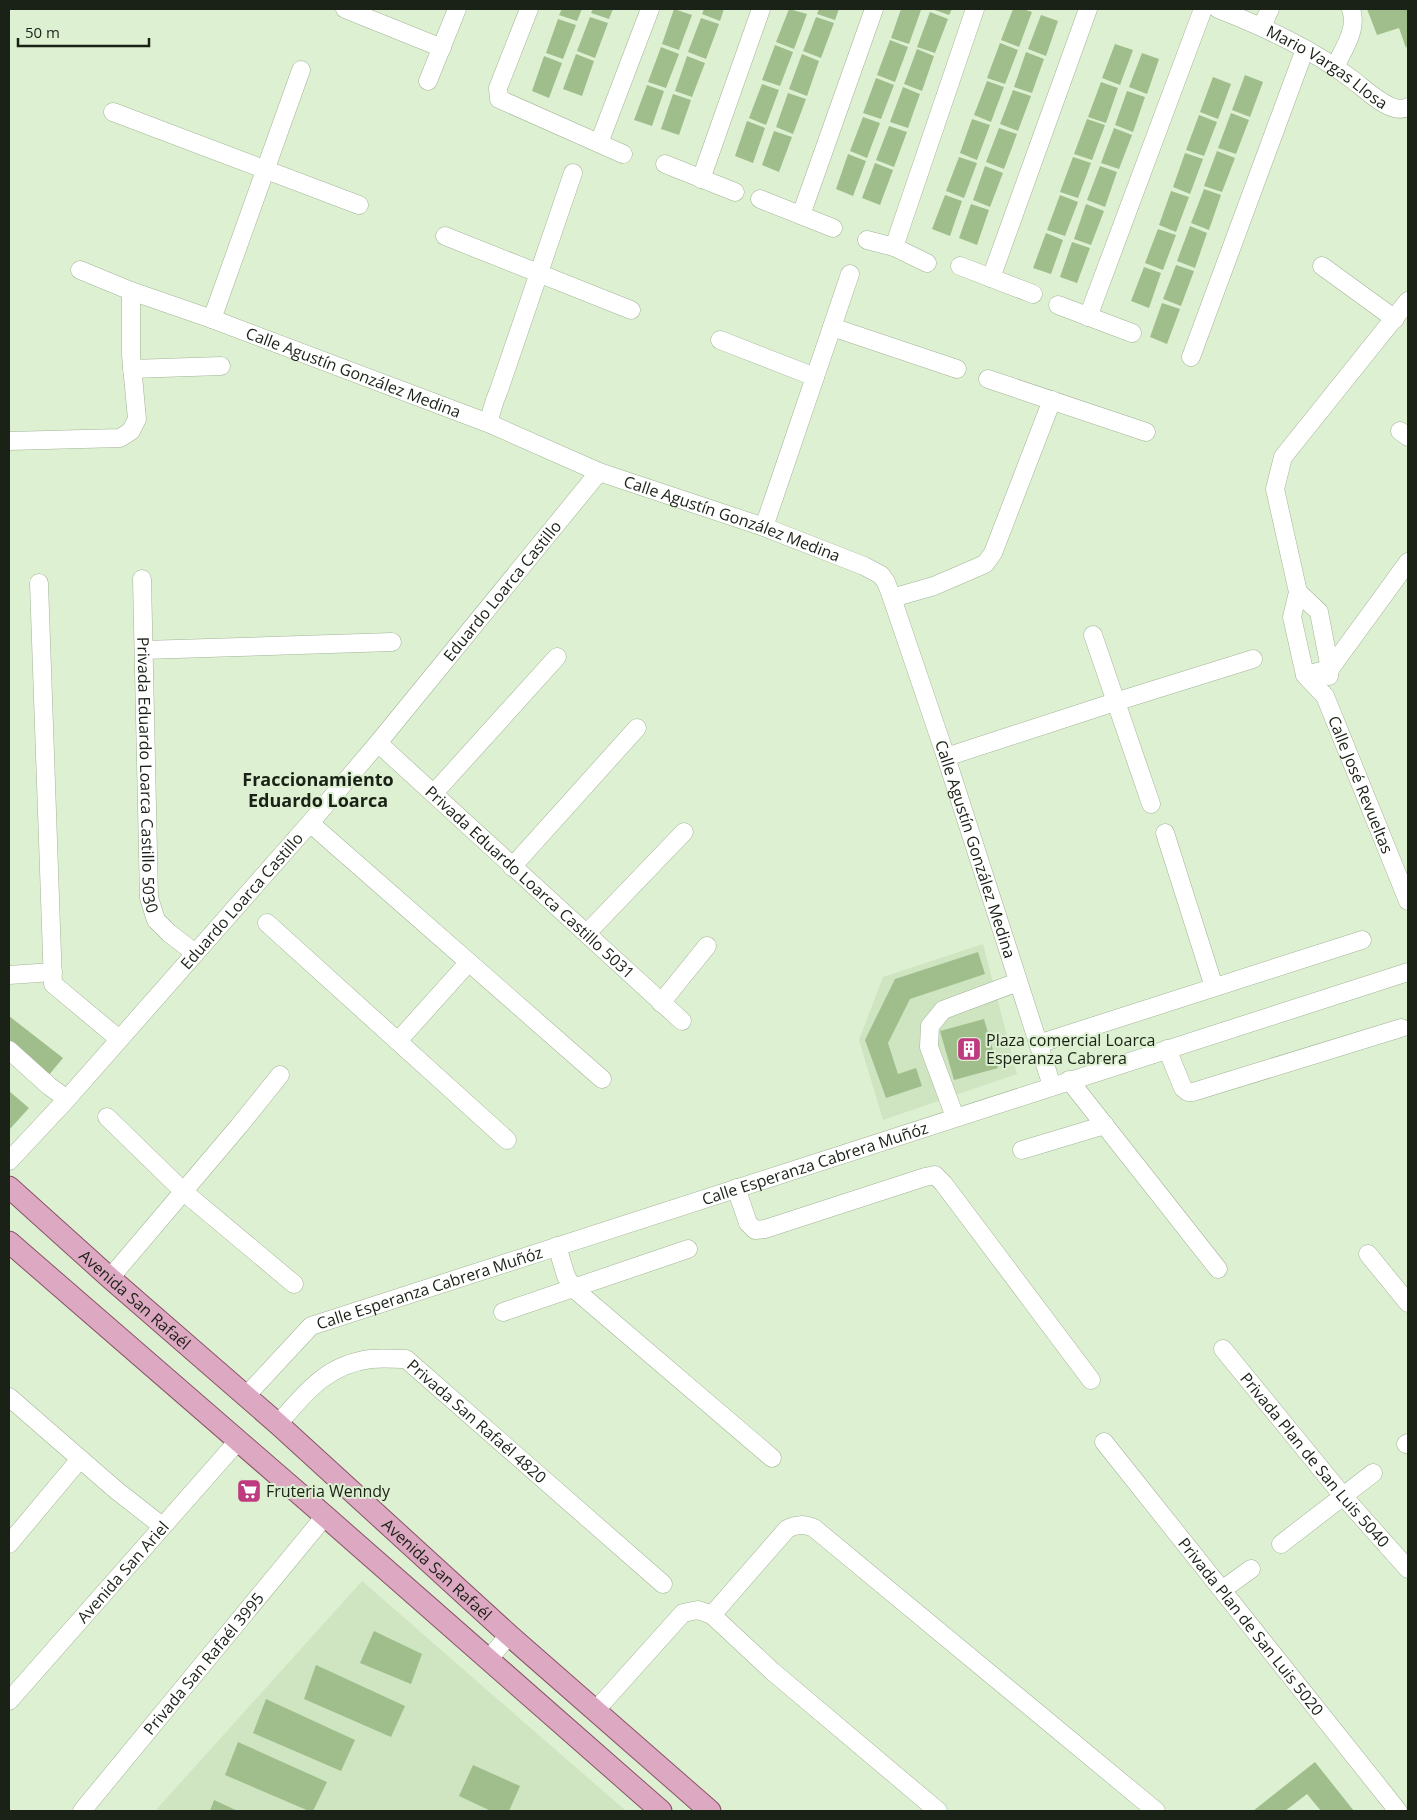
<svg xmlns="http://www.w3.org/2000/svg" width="1417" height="1820" font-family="'Open Sans',sans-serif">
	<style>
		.built { fill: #cfe5c1 }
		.building { fill: #a0be8b }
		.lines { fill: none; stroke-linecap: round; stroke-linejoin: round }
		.minor-casing { stroke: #a2b497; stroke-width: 19 }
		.major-casing { stroke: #8a536a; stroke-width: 23 }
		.minor { stroke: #fff; stroke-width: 18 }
		.major { stroke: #dda8c1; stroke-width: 21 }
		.labels { text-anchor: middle; stroke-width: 4; stroke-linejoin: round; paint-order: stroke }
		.street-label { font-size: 16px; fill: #1a2116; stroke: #ddf0d1 }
		.poi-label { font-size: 16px; fill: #1a2116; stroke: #ddf0d1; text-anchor: start }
		.neighbourhood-label { font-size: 18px; font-weight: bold; fill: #1a2116; stroke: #ddf0d1 }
	</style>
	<rect width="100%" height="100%" fill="#ddf0d1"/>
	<g class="built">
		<polygon points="983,944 1017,1074 883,1120 859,1040 883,977"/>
		<polygon points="362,1581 626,1811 155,1811"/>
	</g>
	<g class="building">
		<polygon points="562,9 582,9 577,21 559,15"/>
		<polygon points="593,9 613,9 609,19 591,13"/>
		<polygon points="674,9 692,15 679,50 662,44"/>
		<polygon points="704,9 724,9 720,21 702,14"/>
		<polygon points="789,9 807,14 794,49 776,42"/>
		<polygon points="819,9 839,9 835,20 817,14"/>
		<polygon points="901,9 921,10 909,44 891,38"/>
		<polygon points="932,9 952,9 949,15"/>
		<polygon points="1013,9 1023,9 1032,12 1019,47 1001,40"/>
		<polygon points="1367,9 1408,9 1408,44 1406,48 1399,28 1377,35"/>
		<polygon points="930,12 948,19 935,53 917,47"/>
		<polygon points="1041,15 1058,21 1046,56 1028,49"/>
		<polygon points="590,17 608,23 595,58 577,51"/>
		<polygon points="816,17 834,23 821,58 803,51"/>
		<polygon points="701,18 719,24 706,59 688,52"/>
		<polygon points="558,19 576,25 563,59 546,53"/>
		<polygon points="890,40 908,47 895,82 877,75"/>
		<polygon points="1000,43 1018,50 1005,84 987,78"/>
		<polygon points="1115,44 1133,50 1120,85 1102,78"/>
		<polygon points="775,45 793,52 780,86 762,80"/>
		<polygon points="661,47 679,54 666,88 648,82"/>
		<polygon points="917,49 934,56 922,91 904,84"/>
		<polygon points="1026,52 1044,59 1032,93 1014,87"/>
		<polygon points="1142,53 1159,59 1147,94 1129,87"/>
		<polygon points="576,54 594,61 582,96 563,89"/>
		<polygon points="802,54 819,61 807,96 789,89"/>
		<polygon points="544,56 562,63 549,98 532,91"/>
		<polygon points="687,56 705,63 692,97 675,91"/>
		<polygon points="1245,75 1263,82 1250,117 1232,110"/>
		<polygon points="1213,77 1231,84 1218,119 1200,112"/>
		<polygon points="876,78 894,85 881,119 863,113"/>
		<polygon points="987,81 1004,87 991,122 974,115"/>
		<polygon points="1101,82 1118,88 1106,123 1088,117"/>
		<polygon points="762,84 779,90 766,125 749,118"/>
		<polygon points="647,85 664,91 652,126 634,120"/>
		<polygon points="903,87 920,94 908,128 890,122"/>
		<polygon points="1013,90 1031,96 1018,131 1000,124"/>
		<polygon points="1127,91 1145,97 1133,132 1115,125"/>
		<polygon points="788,93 806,99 793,134 776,127"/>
		<polygon points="673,94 691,100 679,135 661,129"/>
		<polygon points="1231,113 1249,120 1236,154 1218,148"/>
		<polygon points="1199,115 1217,122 1204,156 1186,150"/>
		<polygon points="863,117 880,123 867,158 850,151"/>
		<polygon points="972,119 990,125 977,160 960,153"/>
		<polygon points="1087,119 1105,125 1092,160 1074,154"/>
		<polygon points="747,121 765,128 753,163 735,156"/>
		<polygon points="889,126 907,132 894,167 876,160"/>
		<polygon points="999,128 1017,134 1004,169 986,162"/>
		<polygon points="1114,128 1132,135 1119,169 1101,163"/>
		<polygon points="774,131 792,137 779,172 762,165"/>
		<polygon points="1217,151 1235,158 1222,192 1204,186"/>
		<polygon points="1185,153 1203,159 1190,194 1173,187"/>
		<polygon points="848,154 866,161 853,196 836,189"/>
		<polygon points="959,157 977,163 964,198 946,191"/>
		<polygon points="1073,157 1091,163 1078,198 1060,192"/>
		<polygon points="875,163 893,170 880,205 862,198"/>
		<polygon points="985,166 1003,173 990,207 973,200"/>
		<polygon points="1100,166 1117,172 1105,207 1087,200"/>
		<polygon points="1204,189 1221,195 1209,230 1191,223"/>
		<polygon points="1171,191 1189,197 1176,232 1159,225"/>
		<polygon points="945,195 962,201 950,236 932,229"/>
		<polygon points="1060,195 1078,202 1065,236 1047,230"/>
		<polygon points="971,204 989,210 977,245 959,238"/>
		<polygon points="1086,204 1104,211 1091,245 1074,239"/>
		<polygon points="1190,226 1207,233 1195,268 1177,261"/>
		<polygon points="1158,229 1176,235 1163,270 1145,263"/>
		<polygon points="1046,233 1063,240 1051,274 1033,268"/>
		<polygon points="1072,242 1090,248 1077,283 1060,277"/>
		<polygon points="1176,265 1194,271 1181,306 1163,299"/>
		<polygon points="1144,267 1161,273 1149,308 1131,301"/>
		<polygon points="1162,303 1180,309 1167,344 1150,337"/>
		<polygon points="978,952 985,974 910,999 888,1043 898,1074 916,1068 922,1086 886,1098 865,1040 895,979"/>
		<polygon points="9,1016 63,1058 48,1076 9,1044"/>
		<polygon points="984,1019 998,1068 954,1080 940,1031"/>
		<polygon points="9,1091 29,1108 9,1130"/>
		<polygon points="374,1631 422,1654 411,1684 360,1663"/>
		<polygon points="316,1665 405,1706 391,1737 304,1699"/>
		<polygon points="266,1699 355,1740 341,1771 253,1733"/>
		<polygon points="238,1742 327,1782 313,1811 309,1811 225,1775"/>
		<polygon points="1315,1762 1354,1811 1321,1811 1307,1794 1285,1811 1253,1811"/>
		<polygon points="473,1765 520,1786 509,1811 491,1811 459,1796"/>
		<polygon points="214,1800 238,1811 210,1811"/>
	</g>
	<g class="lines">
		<defs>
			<g id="minor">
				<polyline points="345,9 442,48"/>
				<polyline points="529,9 498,88 499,99 623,154"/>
				<path id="s1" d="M1218 9C1266 28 1312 49 1353 80 1366 90 1392 116 1408 107"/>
				<polyline points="1262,26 1270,9"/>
				<path d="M1335 67C1344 48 1358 29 1351 9"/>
				<polyline points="428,81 457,9"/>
				<polyline points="113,112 359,205"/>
				<polyline points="599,143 650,9"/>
				<polyline points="665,164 735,192"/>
				<polyline points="701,179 761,9"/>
				<polyline points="760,199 833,228"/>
				<polyline points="801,215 874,9"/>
				<polyline points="445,236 631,310"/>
				<polyline points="867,240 894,247 927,263"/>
				<polyline points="894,247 975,9"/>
				<polyline points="960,266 1033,294"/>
				<polyline points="1322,266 1395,319"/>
				<path id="s2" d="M80 270 131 291 212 319 488 423 599 472 764 527 864 566 881 575 886 582 892 598 946 757 1052 1086"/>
				<polyline points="991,278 1088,9"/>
				<path id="s3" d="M1408 301 1283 457 1275 489 1298 592 1292 617 1305 675 1325 696 1408 901"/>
				<polyline points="1058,305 1132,333"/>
				<polyline points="1088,317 1203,9"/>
				<polyline points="212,319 301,70"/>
				<polyline points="832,327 957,369"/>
				<polyline points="720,340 815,377"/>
				<polyline points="1191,357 1305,49"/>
				<polyline points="132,369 221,366"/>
				<polyline points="988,379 1146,432"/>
				<polyline points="488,423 495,400 499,390 573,173"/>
				<polyline points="1400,431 1408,437"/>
				<polyline points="9,441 120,438 131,431 137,419 131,355 131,291"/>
				<polyline points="764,527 850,274"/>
				<path id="s4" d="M142 579 149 898 156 920 169 933 195 953"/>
				<polyline points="39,583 53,984 119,1039"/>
				<polyline points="1298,592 1319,612 1330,669 1329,676"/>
				<polyline points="892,598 934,586 985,564 993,553 1052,400"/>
				<polyline points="1093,635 1151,804"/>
				<polyline points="144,650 392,642"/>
				<polyline points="1305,675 1330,669 1408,562"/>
				<path id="s5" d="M378 743 682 1021"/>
				<polyline points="946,757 1115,702 1253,659"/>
				<polyline points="434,793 557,657"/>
				<polyline points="310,823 602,1079"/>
				<polyline points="1165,833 1214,987"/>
				<polyline points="512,867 637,728"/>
				<polyline points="267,923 507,1140"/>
				<polyline points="587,933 684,832"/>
				<polyline points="9,975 53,972"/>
				<polyline points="661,1003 707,946"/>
				<polyline points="398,1041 468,963"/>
				<polyline points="1038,1044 1362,940"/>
				<polyline points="1167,1049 1183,1088 1188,1092 1193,1092 1401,1028"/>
				<polyline points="9,1050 49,1086 67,1099"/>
				<polyline points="1069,1080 1218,1269"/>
				<polyline points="107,1117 184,1192 294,1284"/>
				<polyline points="955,1117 929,1047 930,1026 943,1010 1018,982"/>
				<polyline points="1022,1150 1105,1125"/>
				<path id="s6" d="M9 1161 67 1099 310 823 378 743 599 472"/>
				<polyline points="736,1188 748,1223 755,1230 765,1229 925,1177 935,1175 943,1183 1091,1380"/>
				<polyline points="557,1246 566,1276 573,1288 772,1458"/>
				<polyline points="1368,1254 1408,1303"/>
				<polyline points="110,1278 239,1126 280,1075"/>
				<polyline points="503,1312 688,1249"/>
				<path id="s7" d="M1223 1349 1343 1496 1408 1569"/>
				<path id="s8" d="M246 1396 311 1326 1408 972"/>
				<polyline points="9,1397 116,1490 162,1526"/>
				<path id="s9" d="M278 1424C305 1393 327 1364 371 1359 383 1358 395 1359 406 1359L663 1584"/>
				<path id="s10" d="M1104 1442 1398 1811"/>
				<polyline points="1406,1444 1408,1443"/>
				<polyline points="9,1544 80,1459"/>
				<polyline points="1281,1544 1373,1473"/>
				<polyline points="1222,1590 1251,1569"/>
				<path d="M712 1615 787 1529C797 1524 804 1524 814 1528L1156 1811"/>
				<polyline points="488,1660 509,1635"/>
				<path id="s11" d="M9 1701 238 1441"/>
				<polyline points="596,1710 683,1613 698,1610 712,1615 772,1671 938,1811"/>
				<path id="s12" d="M82 1811 325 1516"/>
			</g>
			<g id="major">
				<path id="s13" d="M9 1187 110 1278 278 1424 509 1635 710 1811"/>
				<polyline points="9,1242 325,1516 661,1811"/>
			</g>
		</defs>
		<use href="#minor" class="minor-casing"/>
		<use href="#major" class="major-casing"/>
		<use href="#minor" class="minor"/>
		<use href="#major" class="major"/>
	</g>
	<defs>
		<symbol id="building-square" viewBox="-11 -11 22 22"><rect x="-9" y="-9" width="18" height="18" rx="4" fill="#be3b81" stroke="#ddf0d1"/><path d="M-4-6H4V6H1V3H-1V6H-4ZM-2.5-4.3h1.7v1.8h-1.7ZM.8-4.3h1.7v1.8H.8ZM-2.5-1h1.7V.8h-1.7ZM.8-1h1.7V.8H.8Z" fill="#fff"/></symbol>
		<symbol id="supermarket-square" viewBox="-11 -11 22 22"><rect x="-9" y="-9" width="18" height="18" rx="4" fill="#be3b81" stroke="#ddf0d1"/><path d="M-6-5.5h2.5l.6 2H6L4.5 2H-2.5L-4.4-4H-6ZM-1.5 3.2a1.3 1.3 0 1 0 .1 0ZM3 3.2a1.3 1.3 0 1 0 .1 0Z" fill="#fff"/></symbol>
	</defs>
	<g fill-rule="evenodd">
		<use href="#building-square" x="955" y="1035" width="28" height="28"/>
		<use href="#supermarket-square" x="235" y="1477" width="28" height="28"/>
	</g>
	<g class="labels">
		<g class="street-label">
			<text dy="6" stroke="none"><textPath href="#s1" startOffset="124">Mario Vargas Llosa</textPath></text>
			<text dy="6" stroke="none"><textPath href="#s2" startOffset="292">Calle Agustín González Medina</textPath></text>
			<text dy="6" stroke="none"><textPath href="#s2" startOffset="698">Calle Agustín González Medina</textPath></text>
			<text dy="6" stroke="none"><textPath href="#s6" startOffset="754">Eduardo Loarca Castillo</textPath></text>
			<text dy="6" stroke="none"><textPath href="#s4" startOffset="196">Privada Eduardo Loarca Castillo 5030</textPath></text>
			<text dy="6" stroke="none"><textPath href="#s3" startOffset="548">Calle José Revueltas</textPath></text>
			<text dy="6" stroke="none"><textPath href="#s2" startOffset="1148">Calle Agustín González Medina</textPath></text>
			<text dy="6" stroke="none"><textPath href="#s5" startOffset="206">Privada Eduardo Loarca Castillo 5031</textPath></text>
			<text dy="6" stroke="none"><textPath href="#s6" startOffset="349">Eduardo Loarca Castillo</textPath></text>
			<text dy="6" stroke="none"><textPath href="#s8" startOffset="625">Calle Esperanza Cabrera Muñóz</textPath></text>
			<text dy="6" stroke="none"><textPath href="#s8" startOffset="220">Calle Esperanza Cabrera Muñóz</textPath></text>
			<text dy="6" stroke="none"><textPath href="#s13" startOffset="169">Avenida San Rafaél</textPath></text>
			<text dy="6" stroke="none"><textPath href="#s9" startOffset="246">Privada San Rafaél 4820</textPath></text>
			<text dy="6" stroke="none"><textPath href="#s7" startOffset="144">Privada Plan de San Luis 5040</textPath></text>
			<text dy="6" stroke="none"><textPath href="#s13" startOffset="574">Avenida San Rafaél</textPath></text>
			<text dy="6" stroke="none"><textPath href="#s11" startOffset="172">Avenida San Ariel</textPath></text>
			<text dy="6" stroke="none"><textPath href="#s10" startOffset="236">Privada Plan de San Luis 5020</textPath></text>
			<text dy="6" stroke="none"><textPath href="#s12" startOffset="191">Privada San Rafaél 3995</textPath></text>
		</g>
		<g class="poi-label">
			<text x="986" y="1046">Plaza comercial Loarca<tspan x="986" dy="18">Esperanza Cabrera</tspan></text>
			<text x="266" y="1497">Fruteria Wenndy</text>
		</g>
		<g class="neighbourhood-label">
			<text x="318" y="786">Fraccionamiento<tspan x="318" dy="21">Eduardo Loarca</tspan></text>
		</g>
	</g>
	<rect width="1417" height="1820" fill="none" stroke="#1a2116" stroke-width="20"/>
	<path d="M18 38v8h131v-8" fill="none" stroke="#1a2116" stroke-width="2.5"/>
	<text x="25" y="38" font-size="15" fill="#1a2116" stroke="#ddf0d1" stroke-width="4" paint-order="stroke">50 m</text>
</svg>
